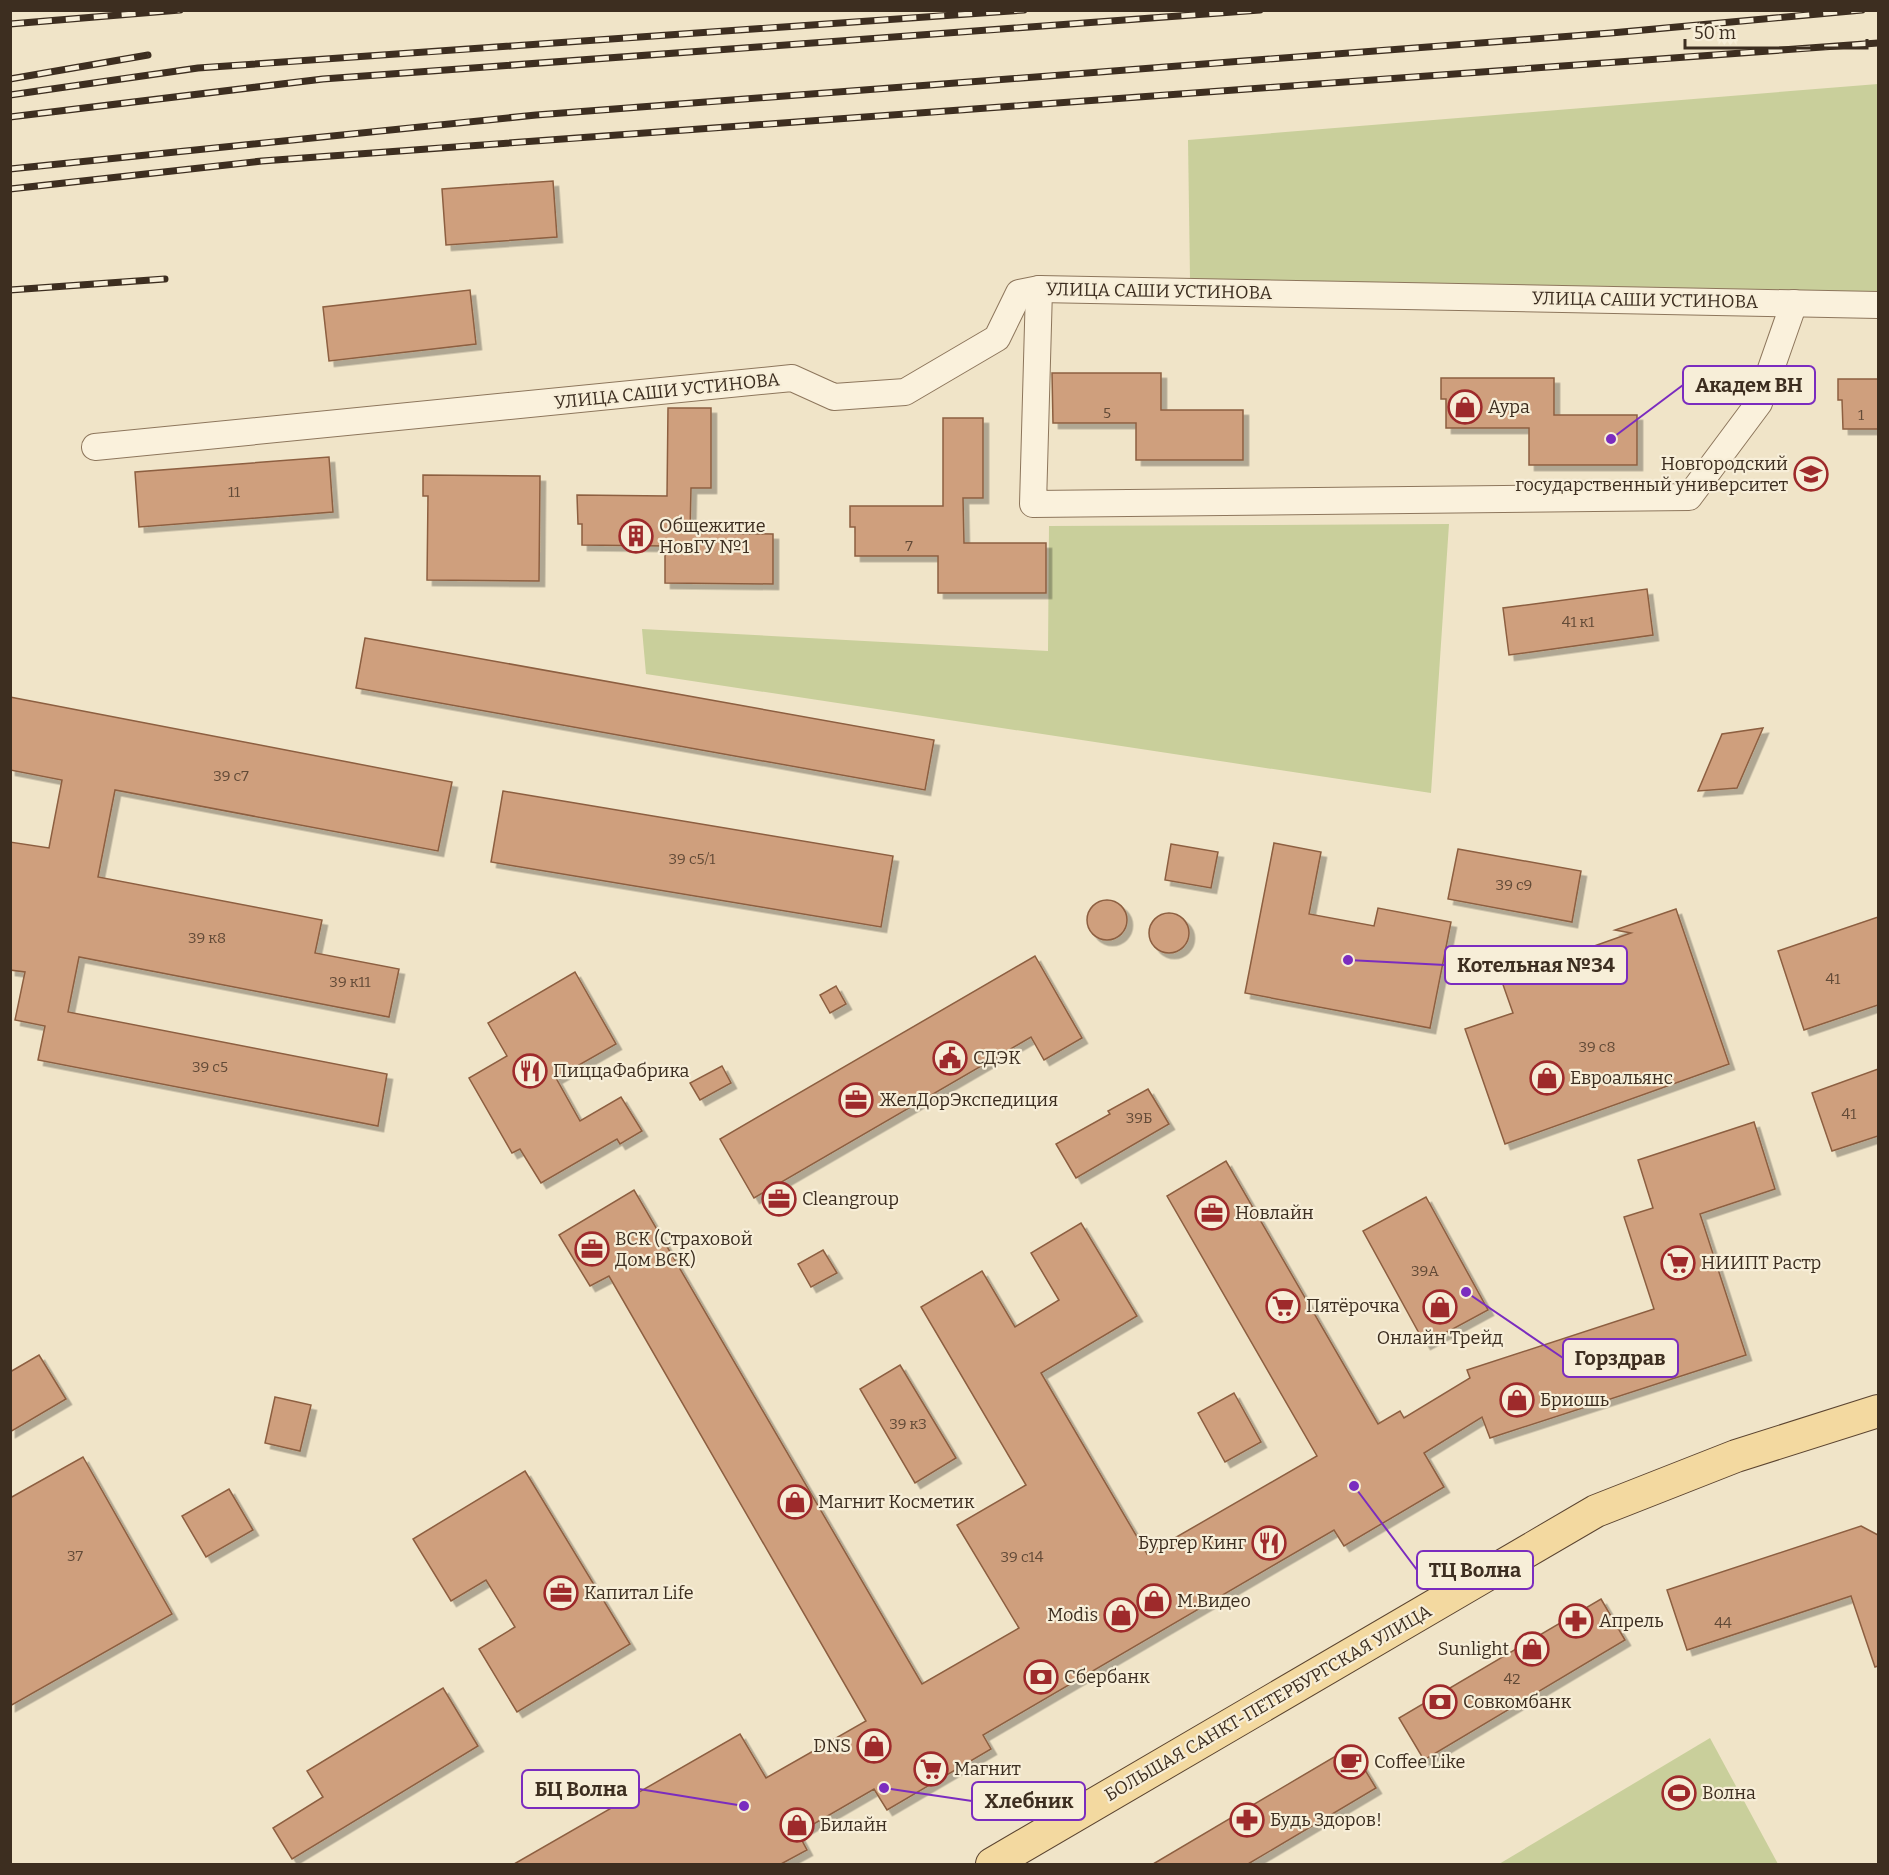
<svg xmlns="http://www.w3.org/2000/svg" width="1889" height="1875" font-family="Bitter,serif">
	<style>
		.green { fill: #c9cf9b }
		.building { fill: #cf9f7d; stroke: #8d5f41; stroke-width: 1.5; filter: url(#shadow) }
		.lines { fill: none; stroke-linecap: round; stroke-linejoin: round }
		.minor-casing { stroke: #8d765c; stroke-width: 28 }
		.major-casing { stroke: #5b4430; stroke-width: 34 }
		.minor { stroke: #faf1dc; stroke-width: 26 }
		.major { stroke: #f3d9a0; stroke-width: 32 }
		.rail-casing { stroke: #3d2e20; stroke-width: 7 }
		.rail { stroke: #f7eed8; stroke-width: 4.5; stroke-dasharray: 14; stroke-linecap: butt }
		.labels { text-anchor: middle; stroke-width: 4.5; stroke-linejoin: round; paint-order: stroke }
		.number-label { font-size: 15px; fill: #624a37 }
		.street-label { font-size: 18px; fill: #3d2e20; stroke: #f7eed8 }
		.poi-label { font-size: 18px; fill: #3d2e20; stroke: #f7eed8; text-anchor: start }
		.leader { fill: none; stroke: #7b2cbf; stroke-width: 2 }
		.callout-dot { fill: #7b2cbf; stroke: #f7eed8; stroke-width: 2 }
		.callout { fill: #f7eed8; stroke: #7b2cbf; stroke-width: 2 }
		.callout-label { font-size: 20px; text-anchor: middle; font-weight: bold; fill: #3d2e20 }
	</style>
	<defs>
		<filter id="shadow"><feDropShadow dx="5.5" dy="5.5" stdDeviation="0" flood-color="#0004"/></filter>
	</defs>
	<rect width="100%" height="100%" fill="#f0e4c8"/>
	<g class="green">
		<polygon points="1878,84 1878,294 1190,279 1188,140"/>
		<polygon points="1449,524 1431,793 646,674 642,629 1048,651 1049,526"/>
		<polygon points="1710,1738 1778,1864 1499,1864"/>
	</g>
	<g class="building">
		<polygon points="553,181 557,237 446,245 442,189"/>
		<polygon points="470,290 476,344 329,361 323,307"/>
		<polygon points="1052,373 1161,373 1161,410 1243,410 1243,460 1136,460 1136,423 1053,423"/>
		<polygon points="1441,378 1554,378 1554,415 1637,415 1637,465 1529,465 1529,428 1446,428 1446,399 1441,399"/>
		<polygon points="1838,379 1878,379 1878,429 1843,429 1842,400 1838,400"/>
		<polygon points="668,408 711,408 711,488 691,488 690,533 773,534 773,584 665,583 665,546 582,545 582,524 578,524 577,495 667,496"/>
		<polygon points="943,418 983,418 983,498 963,498 964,543 1046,543 1046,593 938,593 938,556 855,556 855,527 850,527 850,506 943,506"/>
		<polygon points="329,457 333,512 139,527 135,472"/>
		<polygon points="423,475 540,476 539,581 427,580 428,496 423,496"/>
		<polygon points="1647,589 1653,635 1509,655 1503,608"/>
		<polygon points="365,638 934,740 925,790 356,688"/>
		<polygon points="10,697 452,782 438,851 115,790 98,877 322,920 315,953 399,969 389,1017 79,957 68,1012 387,1074 378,1126 38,1060 45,1026 15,1020 25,972 10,970 10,842 49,848 62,780 10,770"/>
		<polygon points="1763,728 1737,788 1698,791 1722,734"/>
		<polygon points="503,791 893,856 881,927 491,862"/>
		<polygon points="1274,843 1321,852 1309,914 1374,926 1378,908 1451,922 1430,1028 1245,993"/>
		<polygon points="1171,844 1218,852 1211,888 1165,880"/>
		<polygon points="1458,849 1581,871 1572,922 1448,899"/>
		<circle cx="1107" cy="920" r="20"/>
		<polygon points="1676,909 1729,1064 1505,1144 1465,1029 1513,1013 1501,979 1631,933 1615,930"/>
		<circle cx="1169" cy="933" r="20"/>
		<polygon points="1878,917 1878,1005 1804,1030 1778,951"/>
		<polygon points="1035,956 1082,1038 1044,1060 1031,1037 754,1198 720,1139"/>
		<polygon points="575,972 616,1044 556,1078 580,1121 621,1097 642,1131 620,1144 617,1139 541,1183 520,1149 512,1153 469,1078 507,1056 488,1023"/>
		<polygon points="836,986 846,1004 830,1013 820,995"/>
		<polygon points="722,1066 731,1083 700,1100 690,1083"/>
		<polygon points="1878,1069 1878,1136 1832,1151 1812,1093"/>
		<polygon points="1148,1089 1169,1124 1076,1178 1056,1144 1110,1114 1108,1111"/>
		<polygon points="1754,1122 1775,1189 1700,1214 1746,1355 1490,1438 1482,1417 1424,1453 1444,1487 1344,1546 1334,1530 983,1735 991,1749 887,1810 874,1789 798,1833 807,1850 781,1864 514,1864 740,1734 766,1778 866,1721 609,1276 590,1286 559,1235 634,1190 922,1684 1019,1628 957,1525 1026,1485 921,1307 982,1271 1015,1327 1059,1300 1031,1253 1081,1223 1137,1316 1041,1373 1147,1554 1317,1456 1167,1196 1226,1161 1378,1424 1400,1411 1404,1418 1470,1378 1467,1370 1654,1309 1624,1217 1653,1208 1638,1160"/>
		<polygon points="1426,1197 1488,1310 1425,1344 1363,1231"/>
		<polygon points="823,1250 837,1273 811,1287 798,1264"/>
		<polygon points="39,1355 66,1399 10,1432 10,1372"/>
		<polygon points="900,1365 956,1458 915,1483 860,1389"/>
		<polygon points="1234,1393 1261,1442 1225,1462 1198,1413"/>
		<polygon points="275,1397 311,1405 300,1451 265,1443"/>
		<polygon points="83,1457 172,1614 10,1706 10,1498"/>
		<polygon points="525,1471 630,1644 517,1712 479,1649 515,1627 486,1580 451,1601 413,1539"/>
		<polygon points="229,1489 253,1530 206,1557 182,1516"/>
		<polygon points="1861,1526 1878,1535 1878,1666 1875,1667 1851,1596 1687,1650 1667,1590"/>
		<polygon points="1601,1599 1625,1640 1424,1760 1399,1718"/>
		<polygon points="443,1688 478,1746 292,1859 273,1828 323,1797 307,1771"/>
		<polygon points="1351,1747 1376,1788 1248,1864 1153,1864"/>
	</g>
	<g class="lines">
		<defs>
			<g id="minor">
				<polyline points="1039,289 1033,504 1689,497 1759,403 1794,303"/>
				<polyline points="95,447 792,378 834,397 905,392 997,338 1019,293 1039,289 1878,305"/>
			</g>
			<polyline id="major" points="992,1864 1596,1511 1736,1456 1878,1411"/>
		</defs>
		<use href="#minor" class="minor-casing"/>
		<use href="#major" class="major-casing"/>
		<use href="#minor" class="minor"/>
		<use href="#major" class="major"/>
		<defs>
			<g id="rail">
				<polyline points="10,24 180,10"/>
				<polyline points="10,79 148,55"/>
				<polyline points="10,95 198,68 1024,10"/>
				<polyline points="10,117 323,79 1260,10"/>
				<polyline points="10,169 536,115 1611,33 1862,10"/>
				<polyline points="10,189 262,161 1878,43"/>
				<polyline points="10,290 165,279"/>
			</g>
		</defs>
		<use href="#rail" class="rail-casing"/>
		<use href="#rail" class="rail"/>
	</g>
	<defs>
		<symbol id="shop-ring" viewBox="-11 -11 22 22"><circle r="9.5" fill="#f7eed8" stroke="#9e2a2b" stroke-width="1.5"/><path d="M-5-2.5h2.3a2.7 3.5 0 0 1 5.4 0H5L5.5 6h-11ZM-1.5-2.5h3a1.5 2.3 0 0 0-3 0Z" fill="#9e2a2b"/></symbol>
		<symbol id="university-ring" viewBox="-11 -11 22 22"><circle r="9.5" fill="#f7eed8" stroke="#9e2a2b" stroke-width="1.5"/><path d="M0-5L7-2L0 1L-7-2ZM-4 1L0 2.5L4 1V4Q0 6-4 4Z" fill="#9e2a2b"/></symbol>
		<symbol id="building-ring" viewBox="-11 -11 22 22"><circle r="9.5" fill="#f7eed8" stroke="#9e2a2b" stroke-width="1.5"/><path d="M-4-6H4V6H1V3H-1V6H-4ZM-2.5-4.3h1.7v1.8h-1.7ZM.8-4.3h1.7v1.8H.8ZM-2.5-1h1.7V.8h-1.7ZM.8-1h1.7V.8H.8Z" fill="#9e2a2b"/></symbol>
		<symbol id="civic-ring" viewBox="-11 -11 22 22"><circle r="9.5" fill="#f7eed8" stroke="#9e2a2b" stroke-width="1.5"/><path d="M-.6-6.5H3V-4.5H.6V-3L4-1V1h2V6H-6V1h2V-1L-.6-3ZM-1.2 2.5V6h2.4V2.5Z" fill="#9e2a2b"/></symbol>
		<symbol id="restaurant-ring" viewBox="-11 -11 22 22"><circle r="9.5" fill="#f7eed8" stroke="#9e2a2b" stroke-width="1.5"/><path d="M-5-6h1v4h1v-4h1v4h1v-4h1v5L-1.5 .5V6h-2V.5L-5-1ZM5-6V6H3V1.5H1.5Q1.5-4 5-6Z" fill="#9e2a2b"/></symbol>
		<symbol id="office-ring" viewBox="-11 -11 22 22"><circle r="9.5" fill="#f7eed8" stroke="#9e2a2b" stroke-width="1.5"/><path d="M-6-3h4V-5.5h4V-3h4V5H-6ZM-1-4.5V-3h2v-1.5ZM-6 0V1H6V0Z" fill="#9e2a2b"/></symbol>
		<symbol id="supermarket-ring" viewBox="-11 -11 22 22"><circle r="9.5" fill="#f7eed8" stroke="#9e2a2b" stroke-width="1.5"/><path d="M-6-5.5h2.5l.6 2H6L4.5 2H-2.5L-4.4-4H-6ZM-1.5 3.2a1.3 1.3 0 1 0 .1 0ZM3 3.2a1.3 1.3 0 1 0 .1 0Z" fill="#9e2a2b"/></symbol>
		<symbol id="pharmacy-ring" viewBox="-11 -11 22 22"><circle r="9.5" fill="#f7eed8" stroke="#9e2a2b" stroke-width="1.5"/><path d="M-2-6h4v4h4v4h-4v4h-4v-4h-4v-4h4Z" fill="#9e2a2b"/></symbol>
		<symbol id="bank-ring" viewBox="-11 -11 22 22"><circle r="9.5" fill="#f7eed8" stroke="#9e2a2b" stroke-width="1.5"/><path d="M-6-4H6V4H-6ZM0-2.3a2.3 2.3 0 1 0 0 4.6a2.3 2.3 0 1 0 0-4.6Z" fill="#9e2a2b"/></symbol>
		<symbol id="cafe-ring" viewBox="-11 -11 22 22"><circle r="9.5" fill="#f7eed8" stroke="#9e2a2b" stroke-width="1.5"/><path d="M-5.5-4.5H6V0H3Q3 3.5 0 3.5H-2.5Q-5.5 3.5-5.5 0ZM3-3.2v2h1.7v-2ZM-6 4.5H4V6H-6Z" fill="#9e2a2b"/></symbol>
		<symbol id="stadium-ring" viewBox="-11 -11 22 22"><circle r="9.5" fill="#f7eed8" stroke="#9e2a2b" stroke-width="1.5"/><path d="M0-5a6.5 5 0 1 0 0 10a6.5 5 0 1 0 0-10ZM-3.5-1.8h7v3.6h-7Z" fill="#9e2a2b"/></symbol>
	</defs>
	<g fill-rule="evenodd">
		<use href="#shop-ring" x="1446" y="388" width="38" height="38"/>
		<use href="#university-ring" x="1792" y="455" width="38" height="38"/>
		<use href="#building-ring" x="617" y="517" width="38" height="38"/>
		<use href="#civic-ring" x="931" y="1039" width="38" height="38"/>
		<use href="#restaurant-ring" x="511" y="1052" width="38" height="38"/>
		<use href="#shop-ring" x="1528" y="1059" width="38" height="38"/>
		<use href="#office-ring" x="837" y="1081" width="38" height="38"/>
		<use href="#office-ring" x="760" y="1180" width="38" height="38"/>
		<use href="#office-ring" x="1193" y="1194" width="38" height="38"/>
		<use href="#office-ring" x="573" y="1230" width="38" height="38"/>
		<use href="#supermarket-ring" x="1659" y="1244" width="38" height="38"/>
		<use href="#supermarket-ring" x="1264" y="1287" width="38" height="38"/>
		<use href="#shop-ring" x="1421" y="1288" width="38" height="38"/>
		<use href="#shop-ring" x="1498" y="1381" width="38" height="38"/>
		<use href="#shop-ring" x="776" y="1483" width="38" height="38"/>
		<use href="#restaurant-ring" x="1250" y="1524" width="38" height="38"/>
		<use href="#office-ring" x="542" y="1574" width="38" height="38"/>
		<use href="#shop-ring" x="1135" y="1582" width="38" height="38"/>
		<use href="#shop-ring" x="1102" y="1596" width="38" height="38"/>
		<use href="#pharmacy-ring" x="1557" y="1602" width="38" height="38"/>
		<use href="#shop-ring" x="1513" y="1630" width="38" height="38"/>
		<use href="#bank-ring" x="1022" y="1658" width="38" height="38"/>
		<use href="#bank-ring" x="1421" y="1683" width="38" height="38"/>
		<use href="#shop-ring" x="855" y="1727" width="38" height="38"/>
		<use href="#cafe-ring" x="1332" y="1743" width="38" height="38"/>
		<use href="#supermarket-ring" x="912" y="1750" width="38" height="38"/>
		<use href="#stadium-ring" x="1660" y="1774" width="38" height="38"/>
		<use href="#pharmacy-ring" x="1228" y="1801" width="38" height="38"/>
		<use href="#shop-ring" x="778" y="1806" width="38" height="38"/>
	</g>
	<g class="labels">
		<g class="number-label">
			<text x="1107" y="418">5</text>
			<text x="1861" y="420">1</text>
			<text x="234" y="497">11</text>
			<text x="909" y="551">7</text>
			<text x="1578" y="627">41 к1</text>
			<text x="231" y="781">39 с7</text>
			<text x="692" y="864">39 с5/1</text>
			<text x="1514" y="890">39 с9</text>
			<text x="207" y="943">39 к8</text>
			<text x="1833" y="984">41</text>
			<text x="350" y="987">39 к11</text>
			<text x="1597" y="1052">39 с8</text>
			<text x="210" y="1072">39 с5</text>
			<text x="1849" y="1119">41</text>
			<text x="1139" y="1123">39Б</text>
			<text x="1425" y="1276">39А</text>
			<text x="908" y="1429">39 к3</text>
			<text x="75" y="1561">37</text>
			<text x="1022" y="1562">39 с14</text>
			<text x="1723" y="1628">44</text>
			<text x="1512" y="1684">42</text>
		</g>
		<g class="street-label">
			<text transform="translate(1159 291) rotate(1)" y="6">УЛИЦА САШИ УСТИНОВА</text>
			<text transform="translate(1645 300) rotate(1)" y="6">УЛИЦА САШИ УСТИНОВА</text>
			<text transform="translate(667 391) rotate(-6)" y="6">УЛИЦА САШИ УСТИНОВА</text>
			<text transform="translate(1268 1703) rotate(-30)" y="6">БОЛЬШАЯ САНКТ-ПЕТЕРБУРГСКАЯ УЛИЦА</text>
		</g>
		<g class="poi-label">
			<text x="1488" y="413">Аура</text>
			<text x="1788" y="470" text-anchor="end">Новгородский<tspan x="1788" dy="21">государственный университет</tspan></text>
			<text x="659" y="532">Общежитие<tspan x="659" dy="21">НовГУ №1</tspan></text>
			<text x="973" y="1064">СДЭК</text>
			<text x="553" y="1077">ПиццаФабрика</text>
			<text x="1570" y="1084">Евроальянс</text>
			<text x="879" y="1106">ЖелДорЭкспедиция</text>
			<text x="802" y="1205">Cleangroup</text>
			<text x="1235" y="1219">Новлайн</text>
			<text x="615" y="1245">ВСК (Страховой<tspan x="615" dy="21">Дом ВСК)</tspan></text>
			<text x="1701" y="1269">НИИПТ Растр</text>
			<text x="1306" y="1312">Пятёрочка</text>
			<text x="1440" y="1344" text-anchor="middle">Онлайн Трейд</text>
			<text x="1540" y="1406">Бриошь</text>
			<text x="818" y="1508">Магнит Косметик</text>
			<text x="1246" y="1549" text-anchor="end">Бургер Кинг</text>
			<text x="584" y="1599">Капитал Life</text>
			<text x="1177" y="1607">М.Видео</text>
			<text x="1098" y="1621" text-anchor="end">Modis</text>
			<text x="1599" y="1627">Апрель</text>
			<text x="1509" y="1655" text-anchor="end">Sunlight</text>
			<text x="1064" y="1683">Сбербанк</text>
			<text x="1463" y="1708">Совкомбанк</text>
			<text x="851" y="1752" text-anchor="end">DNS</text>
			<text x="1374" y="1768">Coffee Like</text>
			<text x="954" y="1775">Магнит</text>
			<text x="1702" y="1799">Волна</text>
			<text x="1270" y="1826">Будь Здоров!</text>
			<text x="820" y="1831">Билайн</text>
		</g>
	</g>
	<path class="leader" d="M1611 439L1683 385M1348 960L1445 965M1466 1292L1563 1358M1354 1486L1417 1570M744 1806L639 1789M884 1788L972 1801"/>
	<g class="callout-dot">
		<circle cx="1611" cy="439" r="6"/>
		<circle cx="1348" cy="960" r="6"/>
		<circle cx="1466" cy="1292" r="6"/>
		<circle cx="1354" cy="1486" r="6"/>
		<circle cx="744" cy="1806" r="6"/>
		<circle cx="884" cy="1788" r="6"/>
	</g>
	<g class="callout">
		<rect x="1683" y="366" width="132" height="38" rx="6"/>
		<rect x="1445" y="946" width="182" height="38" rx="6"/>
		<rect x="1563" y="1339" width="115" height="38" rx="6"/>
		<rect x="1417" y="1551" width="116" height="38" rx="6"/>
		<rect x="522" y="1770" width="117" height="38" rx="6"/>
		<rect x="972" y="1782" width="113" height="38" rx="6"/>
	</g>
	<g class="callout-label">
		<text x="1749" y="392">Академ ВН</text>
		<text x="1536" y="972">Котельная №34</text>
		<text x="1620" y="1365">Горздрав</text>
		<text x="1475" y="1577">ТЦ Волна</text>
		<text x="581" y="1796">БЦ Волна</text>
		<text x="1029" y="1808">Хлебник</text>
	</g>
	<rect width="1889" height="1875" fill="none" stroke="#3d2e20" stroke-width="24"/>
	<path d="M1685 39v9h182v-9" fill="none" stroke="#3d2e20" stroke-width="3"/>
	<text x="1694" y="39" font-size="18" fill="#3d2e20" stroke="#f7eed8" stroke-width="4.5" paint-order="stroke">50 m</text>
</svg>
